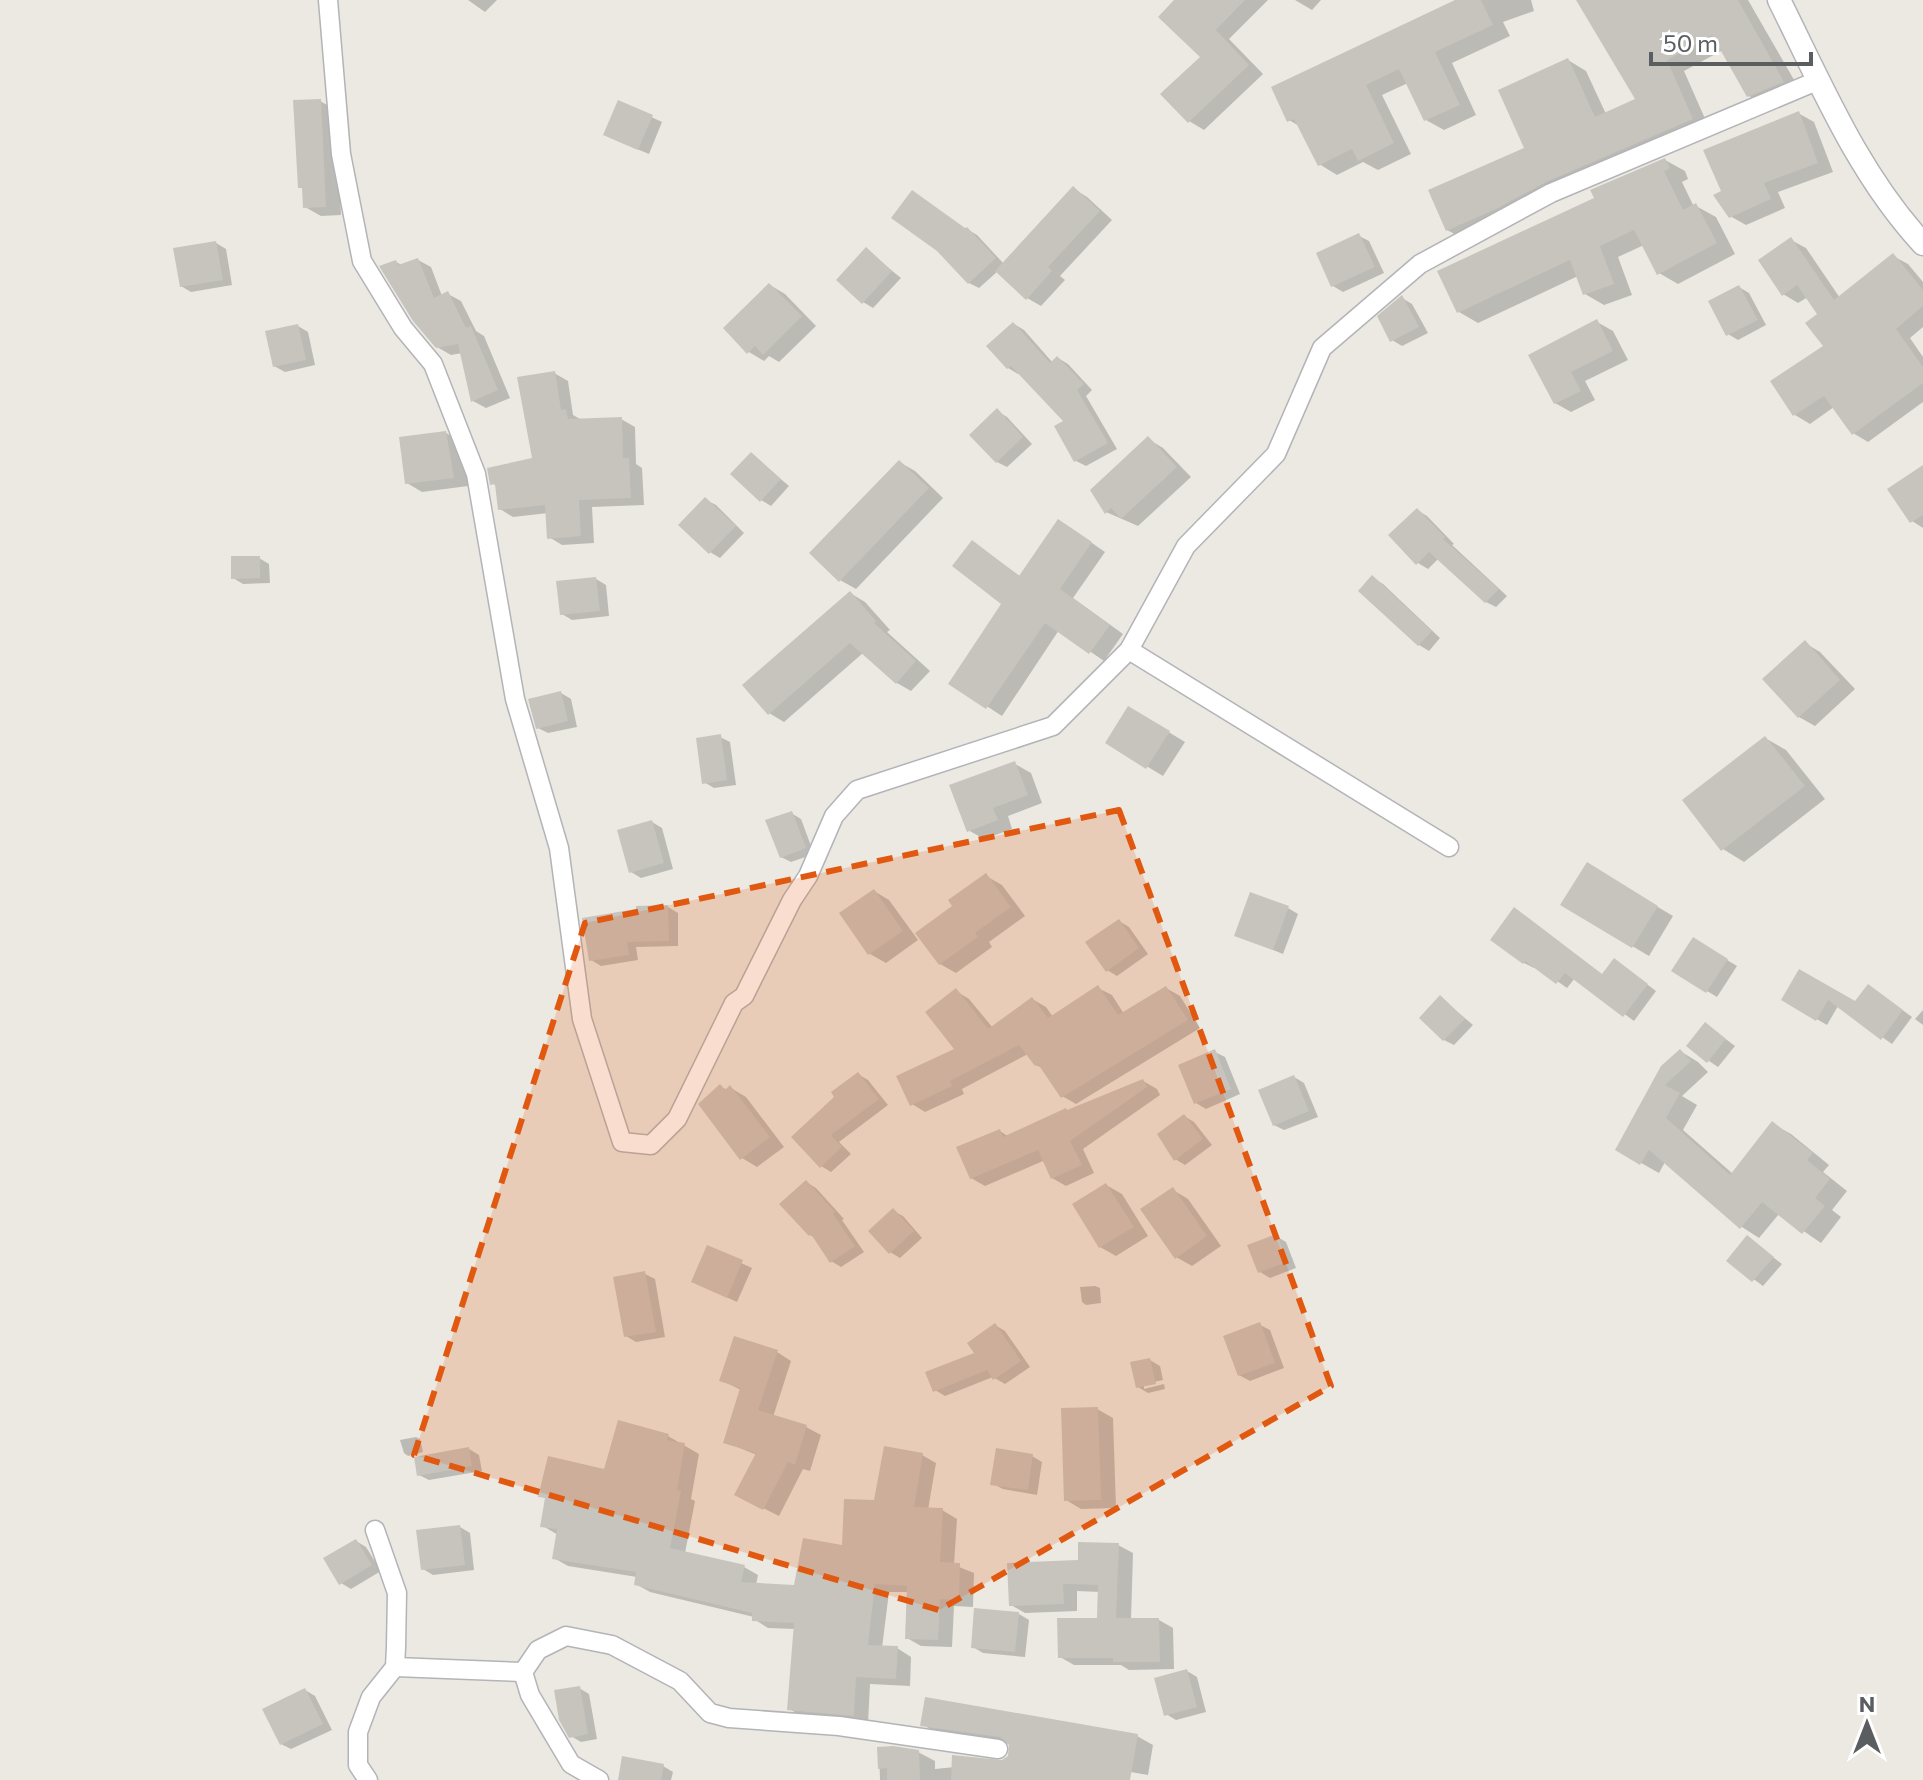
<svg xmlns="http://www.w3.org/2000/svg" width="1923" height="1780" font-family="Commissioner,sans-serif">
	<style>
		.shadow { fill: #0003 }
		.building { fill: #c7c4be }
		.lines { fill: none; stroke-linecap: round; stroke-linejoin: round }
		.minor-casing { stroke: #b2b4b8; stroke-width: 21 }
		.tertiary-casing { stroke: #b2b4b8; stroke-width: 25 }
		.minor { stroke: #fff; stroke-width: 18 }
		.tertiary { stroke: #fff; stroke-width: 22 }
		.marked { fill: #e15910; fill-opacity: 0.2; stroke: #e15910; stroke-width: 6; stroke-dasharray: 16 10; stroke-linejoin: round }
	</style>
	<rect width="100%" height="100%" fill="#ece9e2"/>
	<g class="shadow">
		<polygon points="468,0 497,0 485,12"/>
		<polygon points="1177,0 1268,0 1229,39 1263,74 1204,130 1189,121 1203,57"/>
		<polygon points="1295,0 1321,0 1312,10"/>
		<polygon points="1460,0 1531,0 1534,11 1503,22 1510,36 1452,63 1476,115 1444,130 1426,120 1408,83 1382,95 1411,154 1378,170 1363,162 1337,175 1319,164 1301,127 1289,120"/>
		<polygon points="1579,0 1748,0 1801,92 1767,106 1749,96 1723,50 1684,71 1710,130 1466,240 1447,230 1527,149 1568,60 1586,71 1606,114 1638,100"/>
		<polygon points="320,101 336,110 341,215 321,216 305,207 304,190 300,187"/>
		<polygon points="619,102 662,122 649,154 615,140"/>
		<polygon points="1798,113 1814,122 1833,172 1778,192 1785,208 1746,225 1730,216 1724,191"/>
		<polygon points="1665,160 1685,171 1688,179 1682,182 1694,207 1696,206 1716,217 1735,254 1678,284 1659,273 1644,245 1618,257 1632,295 1604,305 1585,294 1578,276 1478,323 1459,312 1596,199"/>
		<polygon points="1074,189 1087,197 1112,220 1060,276 1065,280 1041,306 1027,298 998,271 979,288 969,283 967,229 977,235 1004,264"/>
		<polygon points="1359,236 1369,241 1384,273 1343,292 1333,286"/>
		<polygon points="1791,240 1806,248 1840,298 1893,256 1908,264 1923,282 1923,327 1910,338 1923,357 1923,402 1868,442 1853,433 1834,407 1810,424 1795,415 1773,382 1826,346 1819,314 1808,297 1798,303 1783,294"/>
		<polygon points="216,243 226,249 232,285 191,292 181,286"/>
		<polygon points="866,250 901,278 873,308 863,302"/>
		<polygon points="418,260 431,267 442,296 448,294 461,301 476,331 484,336 510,398 486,408 473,401 462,353 451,355 437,347 396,262 402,265"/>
		<polygon points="770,285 785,294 816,326 779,362 769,356 764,361 749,352"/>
		<polygon points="1739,287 1749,293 1766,325 1738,340 1728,334"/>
		<polygon points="1402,298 1412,304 1428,333 1402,346 1392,340"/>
		<polygon points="1597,322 1613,331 1628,360 1585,381 1595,400 1571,412 1555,403 1530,355"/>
		<polygon points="1014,324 1024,330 1053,363 1058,358 1068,364 1092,390 1086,396 1117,449 1086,466 1076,461 1066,421 1020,372 1018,374 1008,368"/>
		<polygon points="298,326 308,332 315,365 285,372 274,366"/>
		<polygon points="554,373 568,381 573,415 580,419 621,419 635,427 636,464 642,468 644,505 592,507 594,543 562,545 549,537 548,513 513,517 500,509 497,486 492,483 534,459"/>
		<polygon points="997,411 1007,417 1032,444 1007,467 997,462"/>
		<polygon points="446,433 462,442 468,486 422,492 407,483"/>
		<polygon points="1148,439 1163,448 1191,477 1138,526 1106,512"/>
		<polygon points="751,454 789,486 771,506 761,500"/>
		<polygon points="899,462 915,471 943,498 856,589 840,580"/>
		<polygon points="1923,467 1923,528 1912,521"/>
		<polygon points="706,500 716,505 744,533 720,558 710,552"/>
		<polygon points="1417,510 1427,516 1454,544 1452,545 1507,596 1496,607 1486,602 1439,558 1428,569 1418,563"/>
		<polygon points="1073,530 1105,552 1073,598 1123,634 1104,661 1059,630 1002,716 951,683 1004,604 973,542 1021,577"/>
		<polygon points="259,558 269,564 270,583 243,584 233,578"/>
		<polygon points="1373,578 1383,584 1440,638 1429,651 1419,645"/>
		<polygon points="596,579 606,585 609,616 572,620 562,614"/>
		<polygon points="850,593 865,602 890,630 887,632 930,671 911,691 897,683 863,653 784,722 769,713"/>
		<polygon points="1805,643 1820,652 1855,689 1815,726 1799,717"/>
		<polygon points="561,693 571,699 577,727 548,733 538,728"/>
		<polygon points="1129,708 1185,742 1163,776 1108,743"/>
		<polygon points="720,737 730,742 736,785 714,788 704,782"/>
		<polygon points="1765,738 1786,750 1825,799 1744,862 1723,849"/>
		<polygon points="1015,764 1031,773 1042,803 1008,816 1012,829 984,839 968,830"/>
		<polygon points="791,813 801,819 814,854 791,862 781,857"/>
		<polygon points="652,822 662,828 673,869 641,878 631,872"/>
		<polygon points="1587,865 1673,916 1649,956 1563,905"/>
		<polygon points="986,876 1002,885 1025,916 989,942 992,947 956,973 940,964 955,907"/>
		<polygon points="874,891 889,900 918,940 886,963 870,954"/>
		<polygon points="668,907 678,913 678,946 636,947 638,960 601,966 591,960"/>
		<polygon points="1288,908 1298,914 1283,954 1237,935"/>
		<polygon points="1119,921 1129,927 1148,954 1117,976 1107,970"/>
		<polygon points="1492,940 1603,975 1624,967 1656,991 1634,1021 1575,978 1567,988 1536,966 1534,968 1524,963"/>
		<polygon points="1694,940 1737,966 1717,997 1674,971"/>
		<polygon points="1800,972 1855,1004 1878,992 1912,1017 1892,1044 1838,1006 1827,1025 1784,1000"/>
		<polygon points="1098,988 1112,995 1124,1014 1166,988 1180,996 1200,1028 1076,1104 1062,1096 1044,1069 1036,1065 1028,1054 962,1089 964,1094 925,1112 912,1104 957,1050 956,991 969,999 993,1028 1032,999 1046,1007 1053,1017"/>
		<polygon points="1441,998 1473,1025 1454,1045 1444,1040"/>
		<polygon points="1923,1010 1923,1025 1915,1019"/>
		<polygon points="1715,1031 1735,1046 1718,1067 1709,1061"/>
		<polygon points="1680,1051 1698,1062 1708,1072 1682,1096 1697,1105 1683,1130 1733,1174 1773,1124 1791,1134 1829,1165 1823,1172 1847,1191 1832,1210 1841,1217 1821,1243 1779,1214 1759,1238 1742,1227 1665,1162 1659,1173 1618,1150"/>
		<polygon points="1215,1052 1225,1057 1240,1094 1206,1109 1196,1103"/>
		<polygon points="858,1074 868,1080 888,1105 839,1142 851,1154 831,1172 821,1166 837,1097"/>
		<polygon points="1294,1077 1304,1083 1318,1117 1284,1130 1274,1125"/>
		<polygon points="1143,1081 1157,1089 1160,1095 1083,1149 1094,1173 1066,1186 1052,1178 1043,1161 985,1186 971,1178 1000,1131 1009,1137"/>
		<polygon points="720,1086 727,1090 731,1088 746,1097 784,1147 757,1167 742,1158"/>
		<polygon points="1184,1116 1194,1122 1212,1145 1185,1165 1175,1159"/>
		<polygon points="806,1182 816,1188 844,1219 842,1220 864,1252 841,1267 831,1261 815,1238 810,1235"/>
		<polygon points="1106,1185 1122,1194 1148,1236 1116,1256 1100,1247"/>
		<polygon points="1173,1190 1188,1199 1221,1246 1192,1266 1176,1257"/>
		<polygon points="893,1211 903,1216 922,1238 900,1258 890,1252"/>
		<polygon points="1276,1236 1286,1242 1296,1268 1270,1278 1260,1272"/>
		<polygon points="1748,1238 1782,1264 1763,1286 1729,1261"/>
		<polygon points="708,1248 752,1268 737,1302 704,1287"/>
		<polygon points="645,1274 655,1279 665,1337 636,1342 626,1336"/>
		<polygon points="1095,1286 1100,1288 1101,1303 1086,1305 1082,1302 1080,1287"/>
		<polygon points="995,1325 1005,1331 1030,1367 1005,1384 993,1377 945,1396 935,1390 977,1354"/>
		<polygon points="1260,1325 1270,1330 1284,1368 1250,1381 1239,1375"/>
		<polygon points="777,1352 791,1361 773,1417 806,1427 821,1435 810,1471 803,1469 779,1516 751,1502 757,1455 725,1442 741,1390 721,1380"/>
		<polygon points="1150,1360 1160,1366 1163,1380 1144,1384 1144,1389 1164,1384 1165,1389 1148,1393 1138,1387"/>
		<polygon points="1097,1409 1113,1418 1116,1508 1081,1509 1066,1500"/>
		<polygon points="668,1436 699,1454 691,1499 695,1501 685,1553 744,1567 758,1575 756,1585 796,1587 844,1548 876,1503 922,1455 936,1463 928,1510 942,1510 957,1519 954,1565 974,1573 973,1607 954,1606 952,1647 921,1646 907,1638 908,1592 889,1592 882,1648 897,1648 911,1657 910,1686 870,1684 868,1723 804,1717 789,1709 795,1629 768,1628 754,1619 754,1617 650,1592 636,1584 637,1577 568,1566 554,1558 558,1535 543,1526 547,1499 541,1496 605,1472"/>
		<polygon points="416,1437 420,1439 423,1452 408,1456 404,1453 400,1440"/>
		<polygon points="469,1449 479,1455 482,1471 429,1480 419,1475"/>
		<polygon points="1032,1456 1042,1462 1037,1495 1003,1489 993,1484"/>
		<polygon points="460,1527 470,1533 474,1570 433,1575 423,1569"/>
		<polygon points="356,1541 366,1547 381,1571 351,1589 341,1583"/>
		<polygon points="1118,1545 1133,1553 1131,1620 1159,1620 1173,1628 1174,1669 1129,1670 1121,1665 1074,1665 1060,1657 1099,1620 1100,1592 1077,1591 1077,1611 1025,1613 1011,1605 1080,1562"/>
		<polygon points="1019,1614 1029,1620 1025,1657 983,1653 973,1647"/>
		<polygon points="1187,1671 1197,1677 1206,1712 1176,1720 1166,1714"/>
		<polygon points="579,1688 589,1694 597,1739 581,1742 571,1736"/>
		<polygon points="305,1690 315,1696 332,1730 291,1749 281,1744"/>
		<polygon points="922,1724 1137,1736 1153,1745 1148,1775 1119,1770 1117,1780 880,1780 879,1749 918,1752 935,1761 935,1769 1004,1762 1012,1752 1011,1744 938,1734"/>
		<polygon points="663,1766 673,1772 671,1780 620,1780"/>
	</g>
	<g class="building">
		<polygon points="1174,0 1245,0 1216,30 1249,65 1188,123 1160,94 1200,57 1158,17"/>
		<polygon points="1455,0 1481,0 1493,25 1435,52 1460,105 1424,121 1399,69 1366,85 1394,143 1358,161 1352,149 1318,166 1294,119 1287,122 1271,87"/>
		<polygon points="1576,0 1738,0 1784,82 1747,97 1712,35 1667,60 1693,119 1546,182 1496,209 1446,231 1428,190 1524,148 1498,90 1568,58 1595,117 1635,99"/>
		<polygon points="321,99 326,207 303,208 302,188 298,188 293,100"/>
		<polygon points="618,100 653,115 638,150 603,135"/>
		<polygon points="1799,111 1818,163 1764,183 1771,199 1729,218 1713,195 1721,191 1703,150"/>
		<polygon points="1665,158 1670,168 1664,171 1683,210 1696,203 1717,243 1657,275 1634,230 1600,246 1614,284 1583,295 1570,260 1457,313 1437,271 1594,198 1590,190"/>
		<polygon points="1073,186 1100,211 1048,267 1052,271 1026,300 995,271"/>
		<polygon points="912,190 965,228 967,227 996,258 968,284 937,251 891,218"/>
		<polygon points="1359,233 1375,267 1331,287 1316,253"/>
		<polygon points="1791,237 1834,300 1893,253 1923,290 1923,306 1896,329 1923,367 1923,383 1852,435 1824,396 1793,416 1770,381 1823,346 1805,323 1817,314 1797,285 1782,296 1758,260"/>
		<polygon points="216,241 223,280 180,287 173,248"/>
		<polygon points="866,247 892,271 862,304 836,280"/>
		<polygon points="418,258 434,298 448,291 466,328 471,326 498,390 471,402 458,344 436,348 413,321 379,266 396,260 398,265"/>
		<polygon points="769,283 802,316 763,355 755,346 747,354 723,328"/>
		<polygon points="1739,285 1758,320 1726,336 1708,301"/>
		<polygon points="1402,295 1419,327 1390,342 1377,316"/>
		<polygon points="1597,319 1613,351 1571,372 1581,391 1554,404 1528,355"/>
		<polygon points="1013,322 1050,363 1057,356 1084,384 1077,390 1108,443 1074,462 1054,426 1063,421 1011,366 1007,369 986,346"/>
		<polygon points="298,324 306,360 273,367 265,331"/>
		<polygon points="555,371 561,410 566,409 568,419 622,417 623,458 629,458 631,498 579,500 581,536 547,539 545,505 498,510 495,484 490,485 487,468 532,458 517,377"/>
		<polygon points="997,408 1023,437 996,463 969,435"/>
		<polygon points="446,431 454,478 405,484 399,437"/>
		<polygon points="1148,436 1177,467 1121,519 1111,508 1105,514 1090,490"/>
		<polygon points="751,452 781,479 760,502 730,474"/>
		<polygon points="899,460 929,488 839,582 809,553"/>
		<polygon points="1923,465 1923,515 1910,523 1887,489"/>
		<polygon points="705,497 736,526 709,554 678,525"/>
		<polygon points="1417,508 1445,537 1443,539 1499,589 1485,603 1429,552 1416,565 1388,535"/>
		<polygon points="1058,519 1092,542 1060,589 1110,625 1089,654 1045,623 986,709 948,684 1001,604 952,566 972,540 1019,576"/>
		<polygon points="231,556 260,556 260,578 231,579"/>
		<polygon points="1372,575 1432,631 1418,646 1358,591"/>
		<polygon points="596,577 600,611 560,615 556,581"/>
		<polygon points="850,591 876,621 874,623 916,661 896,684 850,643 768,715 742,685"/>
		<polygon points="1805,640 1840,680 1798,718 1762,679"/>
		<polygon points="561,691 568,721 536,729 528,699"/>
		<polygon points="1128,706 1170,731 1146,769 1105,743"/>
		<polygon points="721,734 727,780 702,784 696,738"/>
		<polygon points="1765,736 1805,786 1721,851 1682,800"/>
		<polygon points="1015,761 1028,795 993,808 998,820 967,832 949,785"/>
		<polygon points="792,811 806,848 780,858 765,820"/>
		<polygon points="652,820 664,863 629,873 617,830"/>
		<polygon points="1587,862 1658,906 1632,948 1560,905"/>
		<polygon points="986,873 1011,907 975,933 978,937 939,965 915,933 952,906 948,900"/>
		<polygon points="874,889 903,931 868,955 839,913"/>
		<polygon points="1250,892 1289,906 1273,950 1234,936"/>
		<polygon points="668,905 669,941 627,942 629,955 589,961 582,918 636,909 636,906"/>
		<polygon points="1514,907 1602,974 1614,958 1648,984 1623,1017 1565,973 1556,984 1525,961 1523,964 1490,940"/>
		<polygon points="1119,919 1139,948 1106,972 1085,942"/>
		<polygon points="1693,937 1728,959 1706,993 1671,971"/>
		<polygon points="1799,969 1855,1001 1868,984 1903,1010 1881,1040 1828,1000 1816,1021 1781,1000"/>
		<polygon points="1098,985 1118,1015 1166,986 1188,1020 1061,1098 1038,1064 1035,1066 1019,1045 950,1081 952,1086 910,1106 896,1076 954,1049 925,1012 956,988 988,1029 1032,997 1048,1018"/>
		<polygon points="1440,995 1465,1019 1443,1041 1419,1018"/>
		<polygon points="1705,1022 1726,1039 1707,1063 1686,1046"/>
		<polygon points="1215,1049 1231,1089 1194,1104 1178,1065"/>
		<polygon points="1680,1049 1691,1061 1665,1085 1680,1093 1666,1118 1730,1175 1772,1121 1813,1153 1807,1160 1830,1179 1815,1198 1825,1206 1802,1234 1762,1202 1740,1229 1649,1150 1640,1165 1615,1150 1661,1066"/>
		<polygon points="858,1072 879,1099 831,1135 842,1147 820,1168 791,1137 834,1097 831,1092"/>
		<polygon points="1294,1075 1309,1111 1273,1126 1258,1090"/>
		<polygon points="1143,1079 1147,1087 1070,1141 1082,1165 1051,1179 1038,1150 970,1179 956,1147 1000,1129 1003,1137 1066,1108 1067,1110"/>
		<polygon points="720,1084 725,1090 730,1085 770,1137 740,1160 698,1104"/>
		<polygon points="1184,1114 1203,1139 1174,1161 1157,1134"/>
		<polygon points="806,1180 835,1212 833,1214 855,1246 830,1263 811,1234 809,1236 779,1204"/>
		<polygon points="1106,1183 1134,1227 1099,1248 1072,1204"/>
		<polygon points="1173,1187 1207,1236 1175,1259 1140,1209"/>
		<polygon points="893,1208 914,1231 889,1254 868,1231"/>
		<polygon points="1277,1234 1287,1262 1258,1273 1247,1245"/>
		<polygon points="1747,1235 1774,1257 1752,1282 1726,1261"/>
		<polygon points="707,1245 743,1260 727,1298 691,1282"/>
		<polygon points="645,1271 656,1332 624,1337 613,1277"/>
		<polygon points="1260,1322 1275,1363 1238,1376 1223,1336"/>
		<polygon points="995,1323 1021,1361 993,1380 987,1370 933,1392 925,1372 974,1353 967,1343"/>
		<polygon points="734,1336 778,1350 758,1410 807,1425 795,1465 788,1462 763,1510 734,1495 756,1453 723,1443 740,1388 719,1381"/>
		<polygon points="1150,1358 1156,1384 1136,1388 1130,1362"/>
		<polygon points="1098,1407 1101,1500 1064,1501 1061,1408"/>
		<polygon points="618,1420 669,1434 667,1440 685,1443 677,1490 681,1491 670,1548 745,1565 741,1582 794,1585 803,1538 842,1545 844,1499 874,1500 884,1446 923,1453 914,1507 943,1508 940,1562 960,1563 959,1600 940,1599 938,1640 905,1639 907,1586 875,1584 868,1645 898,1646 896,1679 856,1677 854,1716 787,1710 794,1623 752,1621 752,1613 634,1585 636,1572 552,1559 557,1529 540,1527 545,1498 538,1497 548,1456 604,1469"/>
		<polygon points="469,1447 472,1466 417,1476 414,1457"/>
		<polygon points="996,1448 1033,1454 1028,1490 990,1485"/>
		<polygon points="460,1525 465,1565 421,1570 416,1530"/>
		<polygon points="356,1539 372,1565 339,1585 323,1558"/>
		<polygon points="1078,1542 1119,1543 1116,1618 1159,1618 1160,1662 1113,1662 1113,1658 1058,1658 1057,1618 1097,1618 1098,1585 1063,1584 1064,1604 1009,1606 1007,1563 1078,1560"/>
		<polygon points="974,1608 1019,1612 1015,1652 971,1648"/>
		<polygon points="1187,1669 1197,1707 1164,1716 1154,1678"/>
		<polygon points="580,1686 588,1734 569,1738 559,1720 554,1690"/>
		<polygon points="305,1688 323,1724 280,1745 262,1709"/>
		<polygon points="925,1697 1138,1734 1130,1780 951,1780 952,1755 1002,1760 1008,1756 1009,1745 1000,1737 920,1726"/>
		<polygon points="893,1746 919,1750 920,1780 887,1780 887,1768 878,1769 877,1747"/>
		<polygon points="622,1756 664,1764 661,1780 618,1780"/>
	</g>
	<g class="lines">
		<defs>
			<g id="minor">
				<polyline points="328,0 341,154 362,261 403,328 433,364 476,474 515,699 559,848 582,1019 622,1142 651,1145 677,1119 734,1003 744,996 792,900 808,876 834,816 857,790 1053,726 1129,650 1186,546 1276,454 1322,348 1420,264 1551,193 1819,80"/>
				<polyline points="1129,650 1449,847"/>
				<polyline points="395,1667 523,1672"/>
				<polyline points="368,1780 358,1765 358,1732 371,1697 395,1667 396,1647 397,1593 375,1530"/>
				<polyline points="599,1780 571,1764 530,1695 523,1672 538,1650 566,1636 612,1645 680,1681 710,1713 729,1718 839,1726 998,1749"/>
			</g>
			<path id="tertiary" d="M1779 0C1821 84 1858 174 1923 244"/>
		</defs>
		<use href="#minor" class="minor-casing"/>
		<use href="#tertiary" class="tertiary-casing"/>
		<use href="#minor" class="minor"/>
		<use href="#tertiary" class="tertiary"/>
	</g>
	<path class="marked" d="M1119 810 1331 1386 939 1610 414 1455 585 923Z"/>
	<g transform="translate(1867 1724)" stroke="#ffffff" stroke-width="6" paint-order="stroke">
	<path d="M0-6L14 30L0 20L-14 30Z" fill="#5a5e61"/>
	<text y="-12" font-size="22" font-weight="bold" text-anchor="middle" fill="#5a5e61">N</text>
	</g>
	<path d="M1651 52v12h160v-12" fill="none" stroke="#5a5e61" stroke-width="4"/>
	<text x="1663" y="52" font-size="24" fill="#5a5e61" stroke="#ffffff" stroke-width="6" paint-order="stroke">50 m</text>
</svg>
